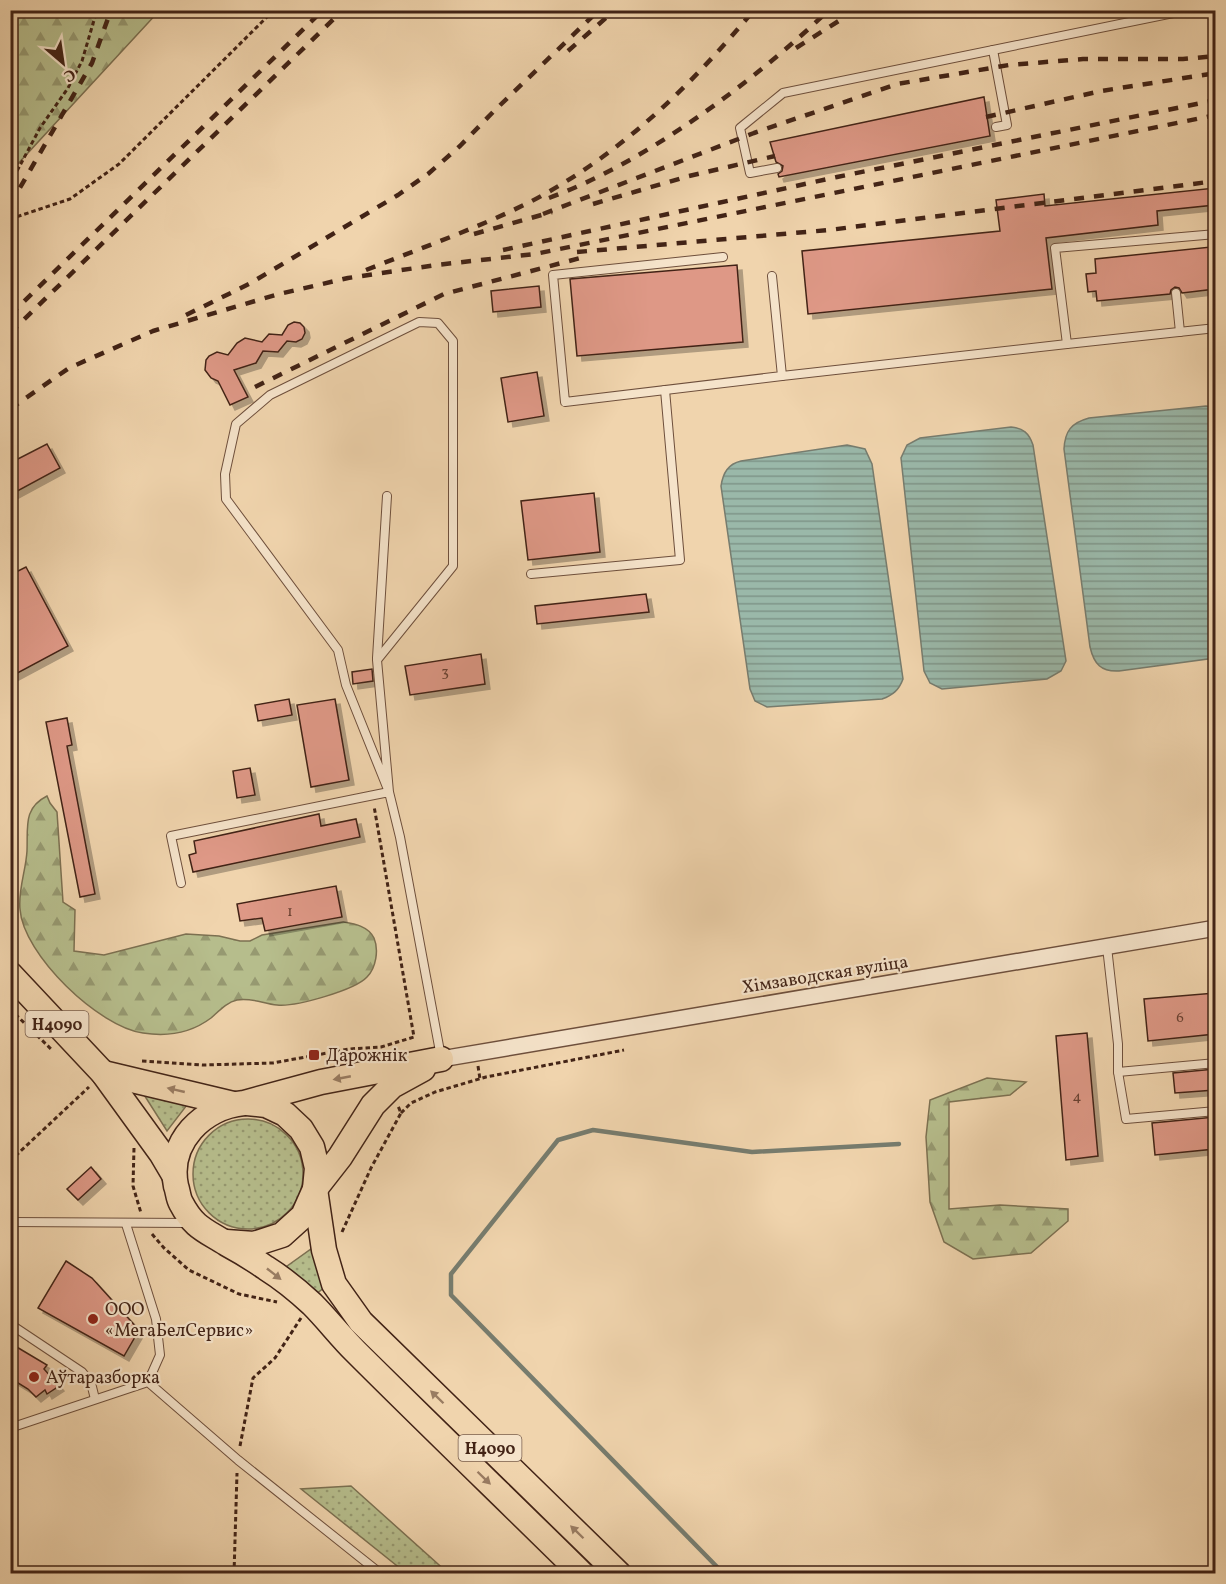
<svg xmlns="http://www.w3.org/2000/svg" width="1226" height="1584" font-family="Vollkorn,serif">
	<style>
		.grass { fill: url(#grass-dots); stroke: #7c7051; stroke-width: 1.5 }
		.forest { fill: url(#forest-firs); stroke: #7c7051; stroke-width: 1.5 }
		.water { fill: url(#water-rules); stroke: #777c6e; stroke-width: 1.5 }
		.lines { fill: none; stroke-linecap: round; stroke-linejoin: round }
		.stream { stroke: #777c6e; stroke-width: 4.5 }
		.building { fill: #de9886; stroke: #422316; stroke-width: 1.5; filter: url(#shadow) }
		.lane-casing { stroke: #6e4f3c; stroke-width: 10 }
		.street-casing { stroke: #6e4f3c; stroke-width: 18 }
		.primary-casing { stroke: #422316; stroke-width: 27 }
		.path { stroke: #422316; stroke-width: 3; stroke-dasharray: 4.5 3; stroke-linecap: butt }
		.lane { stroke: #f5e3ca; stroke-width: 8 }
		.street { stroke: #f5e3ca; stroke-width: 15 }
		.primary { stroke: #f0d4ad; stroke-width: 24 }
		.rail { stroke: #422316; stroke-width: 4.5; stroke-dasharray: 10 10; stroke-linecap: butt }
		.oneway { fill: #997c62 }
		.poi-dot { fill: #8f2418; stroke: #f5e3ca; stroke-width: 2 }
		.labels { text-anchor: middle; stroke-width: 4.5; stroke-linejoin: round; paint-order: stroke }
		.number-label { font-size: 15px; fill: #694032 }
		.shield { fill: #f5e3ca; stroke: #785d4c; stroke-width: 1.5 }
		.shield-label { font-size: 16px; font-weight: bold; fill: #422316 }
		.street-label { font-size: 18px; fill: #422316; stroke: #f5e3ca }
		.poi-label { font-size: 18px; fill: #422316; stroke: #f5e3ca; text-anchor: start }
	</style>
	<defs>
		<pattern id="grass-dots" width="8" height="8" patternUnits="userSpaceOnUse" patternTransform="scale(1.5)"><rect width="8" height="8" fill="#b6bd8c"/><path d="M2 2h.1M6 6h.1" fill="none" stroke="#969971" stroke-width="1.8" stroke-linecap="round"/></pattern>
		<pattern id="forest-firs" width="22" height="20" patternUnits="userSpaceOnUse" patternTransform="scale(1.5)"><rect width="22" height="20" fill="#b6bd8c"/><path d="M5 1l3.5 6h-7zM16 11l3.5 6h-7z" fill="#969971"/></pattern>
		<pattern id="water-rules" width="6" height="5" patternUnits="userSpaceOnUse" patternTransform="scale(1.5)"><rect width="6" height="5" fill="#9ab8a9"/><path d="M0 2.5h6" fill="none" stroke="#7f9589"/></pattern>
		<filter id="shadow"><feDropShadow dx="5" dy="5" stdDeviation="0" flood-color="#0004"/></filter>
	</defs>
	<rect width="100%" height="100%" fill="#f0d4ad"/>
	<filter id="stains"><feTurbulence type="fractalNoise" baseFrequency=".00333" numOctaves="4"/><feColorMatrix values="0 0 0 0 .2 0 0 0 0 .09 0 0 0 0 .02 0 0 0 .5 -.17"/></filter>
	<radialGradient id="worn" r=".72"><stop offset=".6" stop-color="#630" stop-opacity="0"/><stop offset="1" stop-color="#630" stop-opacity=".3"/></radialGradient>
	<g class="grass">
		<polygon points="141,1090 187,1105 167,1131"/>
		<circle cx="248" cy="1174" r="55"/>
		<polygon points="311,1249 325,1287 316,1294 283,1269"/>
		<polygon points="344,1317 607,1573 598,1573 341,1322"/>
		<polygon points="351,1486 448,1573 406,1573 301,1489"/>
	</g>
	<g class="forest">
		<polygon points="11,10 159,11 14,168 10,166"/>
		<path d="M47 796 50 803 57 812 63 902 75 910 74 951 104 955 186 934 219 936 240 941H250L262 935 343 922C355 924 368 926 374 938 379 950 376 968 367 977 355 990 296 1007 277 1005 264 1004 251 997 237 1000 227 1002 219 1011 211 1018 191 1033 168 1037 143 1033 99 1027 23 955 20 909 18 890 26 870 27 851 28 827 23 808 47 796Z"/>
		<polygon points="987,1078 1026,1082 1010,1095 949,1102 949,1209 1000,1205 1068,1209 1068,1221 1031,1253 973,1259 944,1242 930,1202 926,1137 930,1100"/>
	</g>
	<g class="water">
		<path d="M1206 406 1216 408 1215 658 1119 671C1101 672 1094 664 1090 647L1064 449C1065 431 1071 423 1089 418Z"/>
		<path d="M1011 427C1023 428 1029 433 1033 445L1066 661 1061 671 1047 679 942 689 930 683 924 671 901 458 907 445 920 438Z"/>
		<path d="M847 445 865 449 872 464 903 679C899 690 893 695 882 699L767 707 755 701 750 689 721 486C723 473 728 464 741 461Z"/>
	</g>
	<g class="lines">
		<polyline class="stream" points="724,1574 451,1295 451,1274 558,1140 593,1130 752,1152 899,1144"/>
	</g>
	<g class="building">
		<polygon points="984,97 990,136 779,177 778,174 782,171 783,166 776,162 770,142"/>
		<polygon points="1215,188 1215,205 1157,211 1158,225 1046,238 1052,289 808,314 802,251 1000,231 996,200 1044,194 1045,206"/>
		<polygon points="1211,247 1215,289 1182,293 1179,288 1175,287 1171,290 1170,294 1097,301 1096,291 1088,292 1086,274 1096,273 1095,259"/>
		<polygon points="737,265 743,342 577,356 570,279"/>
		<polygon points="539,286 541,307 493,312 491,291"/>
		<polygon points="294,322 300,323 304,327 305,333 302,339 296,342 287,341 278,352 263,351 256,363 234,370 248,397 230,405 218,381 211,378 205,370 206,360 209,356 217,352 228,355 237,343 245,338 262,342 269,334 282,335 288,325"/>
		<polygon points="537,372 544,416 508,422 501,378"/>
		<polygon points="47,444 60,468 10,495 10,463"/>
		<polygon points="594,493 600,552 528,560 521,501"/>
		<polygon points="26,567 68,646 10,677 10,575"/>
		<polygon points="646,594 649,612 537,624 535,606"/>
		<polygon points="481,654 485,684 410,695 405,666"/>
		<polygon points="372,669 373,681 353,684 352,672"/>
		<polygon points="289,699 292,715 258,721 255,705"/>
		<polygon points="335,699 349,780 311,787 297,705"/>
		<polygon points="67,718 72,745 67,746 95,894 80,897 46,722"/>
		<polygon points="250,768 255,795 237,798 233,771"/>
		<polygon points="319,814 321,826 356,819 360,837 193,872 189,855 196,853 194,841"/>
		<polygon points="336,886 342,917 265,931 262,918 240,921 237,904"/>
		<polygon points="1215,993 1215,1034 1148,1041 1144,999"/>
		<polygon points="1087,1033 1098,1156 1066,1160 1056,1036"/>
		<polygon points="1215,1069 1215,1090 1175,1093 1173,1073"/>
		<polygon points="1215,1117 1215,1149 1155,1155 1152,1123"/>
		<polygon points="91,1167 101,1179 78,1200 67,1189"/>
		<polygon points="66,1261 92,1278 139,1330 124,1356 38,1308"/>
		<polygon points="10,1343 47,1365 44,1369 59,1386 47,1394 45,1390 36,1397 28,1389 10,1378"/>
	</g>
	<g class="lines">
		<defs>
			<g id="lane">
				<polyline points="993,50 1007,125 996,127"/>
				<polyline points="777,168 750,173 740,128 783,93 1188,10"/>
				<polyline points="723,257 553,275 565,402 782,376 772,276"/>
				<polyline points="1176,293 1180,332"/>
				<polyline points="1067,344 1216,328"/>
				<polyline points="782,376 1067,344 1055,248 1216,234"/>
				<polyline points="531,574 680,560 665,390"/>
				<polyline points="377,658 387,496"/>
				<polyline points="181,883 171,836 389,792 346,685 338,650 226,499 225,474 236,424 270,395 419,322 438,323 453,341 453,566 377,660 389,792 400,837 441,1057"/>
				<polyline points="1107,947 1118,1044 1118,1072 1126,1119 1216,1111"/>
				<polyline points="1118,1072 1216,1063"/>
				<polyline points="10,1222 190,1223"/>
				<polyline points="126,1224 156,1319 160,1355 148,1382"/>
				<polyline points="10,1324 82,1372 91,1383 95,1399"/>
				<polyline points="10,1428 148,1382 238,1460 381,1574"/>
			</g>
			<polyline id="street" points="441,1059 1216,928"/>
			<g id="primary">
				<polyline points="10,974 103,1073 161,1153 174,1175"/>
				<path d="M441 1059 321 1082 244 1103C203 1107 167 1142 176 1186 178 1191 178 1198 181 1203 194 1228 205 1230 227 1244 240 1251 253 1259 266 1268 282 1278 298 1291 312 1304 327 1319 340 1336 355 1351 430 1426 506 1499 582 1574"/>
				<polyline points="103,1073 233,1104"/>
				<polyline points="247,1103 266,1105 285,1114 301,1129 312,1147 317,1168 315,1189 324,1250 334,1284 361,1322 619,1574"/>
				<polyline points="226,1242 254,1244 282,1235 303,1216 315,1189 340,1157 373,1105 392,1086 423,1069"/>
			</g>
		</defs>
		<use href="#lane" class="lane-casing"/>
		<use href="#street" class="street-casing"/>
		<use href="#primary" class="primary-casing"/>
		<g class="path">
			<polyline points="10,184 40,128 68,88 82,61 97,10"/>
			<polyline points="10,219 70,199 119,164 274,10"/>
			<polyline points="10,1009 51,1049"/>
			<polyline points="142,1061 203,1065 273,1063 349,1049 381,1047 414,1037 374,806"/>
			<polyline points="478,1066 480,1079"/>
			<polyline points="401,1113 411,1103 435,1092 486,1077 624,1050"/>
			<polyline points="134,1148 133,1186 141,1213"/>
			<polyline points="10,1161 89,1087"/>
			<polyline points="342,1232 371,1168 401,1113 398,1106"/>
			<polyline points="152,1234 164,1248 189,1270 239,1294 277,1302"/>
			<polyline points="240,1446 253,1378 275,1358 301,1318"/>
			<polyline points="234,1574 237,1473"/>
		</g>
		<use href="#lane" class="lane"/>
		<use href="#street" class="street"/>
		<use href="#primary" class="primary"/>
		<g class="rail">
			<polyline points="796,48 856,10"/>
			<polyline points="568,51 615,10"/>
			<polyline points="986,117 1101,91 1216,73"/>
			<path d="M549 198C647 162 754 81 829 10"/>
			<polyline points="593,204 689,176 775,156"/>
			<polyline points="10,205 92,63 111,10"/>
			<polyline points="543,214 754,133 897,84 1009,65 1083,59 1183,59 1216,56"/>
			<polyline points="474,234 552,212"/>
			<polyline points="503,250 837,177 1216,100"/>
			<polyline points="577,252 829,230 1216,181"/>
			<path d="M366 270C421 248 478 228 530 202 620 155 689 88 754 10"/>
			<polyline points="10,315 323,10"/>
			<polyline points="186,315 249,284 398,195 428,174 460,146 494,111 599,10"/>
			<polyline points="10,333 343,10"/>
			<polyline points="255,387 444,294 588,256"/>
			<polyline points="10,409 69,368 153,331 279,294 348,278 436,265 535,254 1216,115"/>
		</g>
	</g>
	<defs><path id="oneway-solid" d="M-6-.8H1V-3.2L6.5 0L1 3.2V.8H-6Z" transform="scale(1.5)"/></defs>
	<g class="oneway">
		<use href="#oneway-solid" transform="translate(342 1078) rotate(169)"/>
		<use href="#oneway-solid" transform="translate(176 1090) rotate(-167)"/>
		<use href="#oneway-solid" transform="translate(274 1274) rotate(38)"/>
		<use href="#oneway-solid" transform="translate(437 1397) rotate(-136)"/>
		<use href="#oneway-solid" transform="translate(484 1478) rotate(44)"/>
		<use href="#oneway-solid" transform="translate(577 1532) rotate(-136)"/>
	</g>
	<g class="poi-dot">
		<rect x="308" y="1049" width="12" height="12" rx="3"/>
		<circle cx="93" cy="1319" r="6"/>
		<circle cx="34" cy="1377" r="6"/>
	</g>
	<g class="labels">
		<g class="number-label">
			<text x="445" y="676">3</text>
			<text x="290" y="916">1</text>
			<text x="1180" y="1022">6</text>
			<text x="1077" y="1101">4</text>
		</g>
		<g class="shield">
			<rect x="25.5" y="1011" width="63" height="26" rx="4.5"/>
			<rect x="458.5" y="1435" width="63" height="26" rx="4.5"/>
		</g>
		<g class="shield-label">
			<text x="57" y="1030">Н4090</text>
			<text x="490" y="1454">Н4090</text>
		</g>
		<g class="street-label">
			<text transform="translate(825 974) rotate(-9)" y="6">Хімзаводская вуліца</text>
		</g>
		<g class="poi-label">
			<text x="326" y="1061">Дарожнік</text>
			<text x="105" y="1315">ООО<tspan x="105" dy="21">«МегаБелСервис»</tspan></text>
			<text x="46" y="1383">Аўтаразборка</text>
		</g>
	</g>
	<rect width="1226" height="1584" fill="none" stroke="#f0d4ad" stroke-width="36"/>
	<rect x="12" y="12" width="1202" height="1560" fill="none" stroke="#422316" stroke-width="3"/>
	<rect x="18" y="18" width="1190" height="1548" fill="none" stroke="#422316" stroke-width="1.5"/>
	<g transform="translate(63 63) rotate(151)" stroke="#f5e3ca" stroke-width="4.5" paint-order="stroke">
	<path d="M0-4.5L10 22L0 15L-10 22Z" fill="#422316"/>
	<text y="-9" font-size="16" font-weight="bold" text-anchor="middle" fill="#422316">С</text>
	</g>
	<rect width="100%" height="100%" filter="url(#stains)"/>
	<rect width="100%" height="100%" fill="url(#worn)"/>
</svg>
